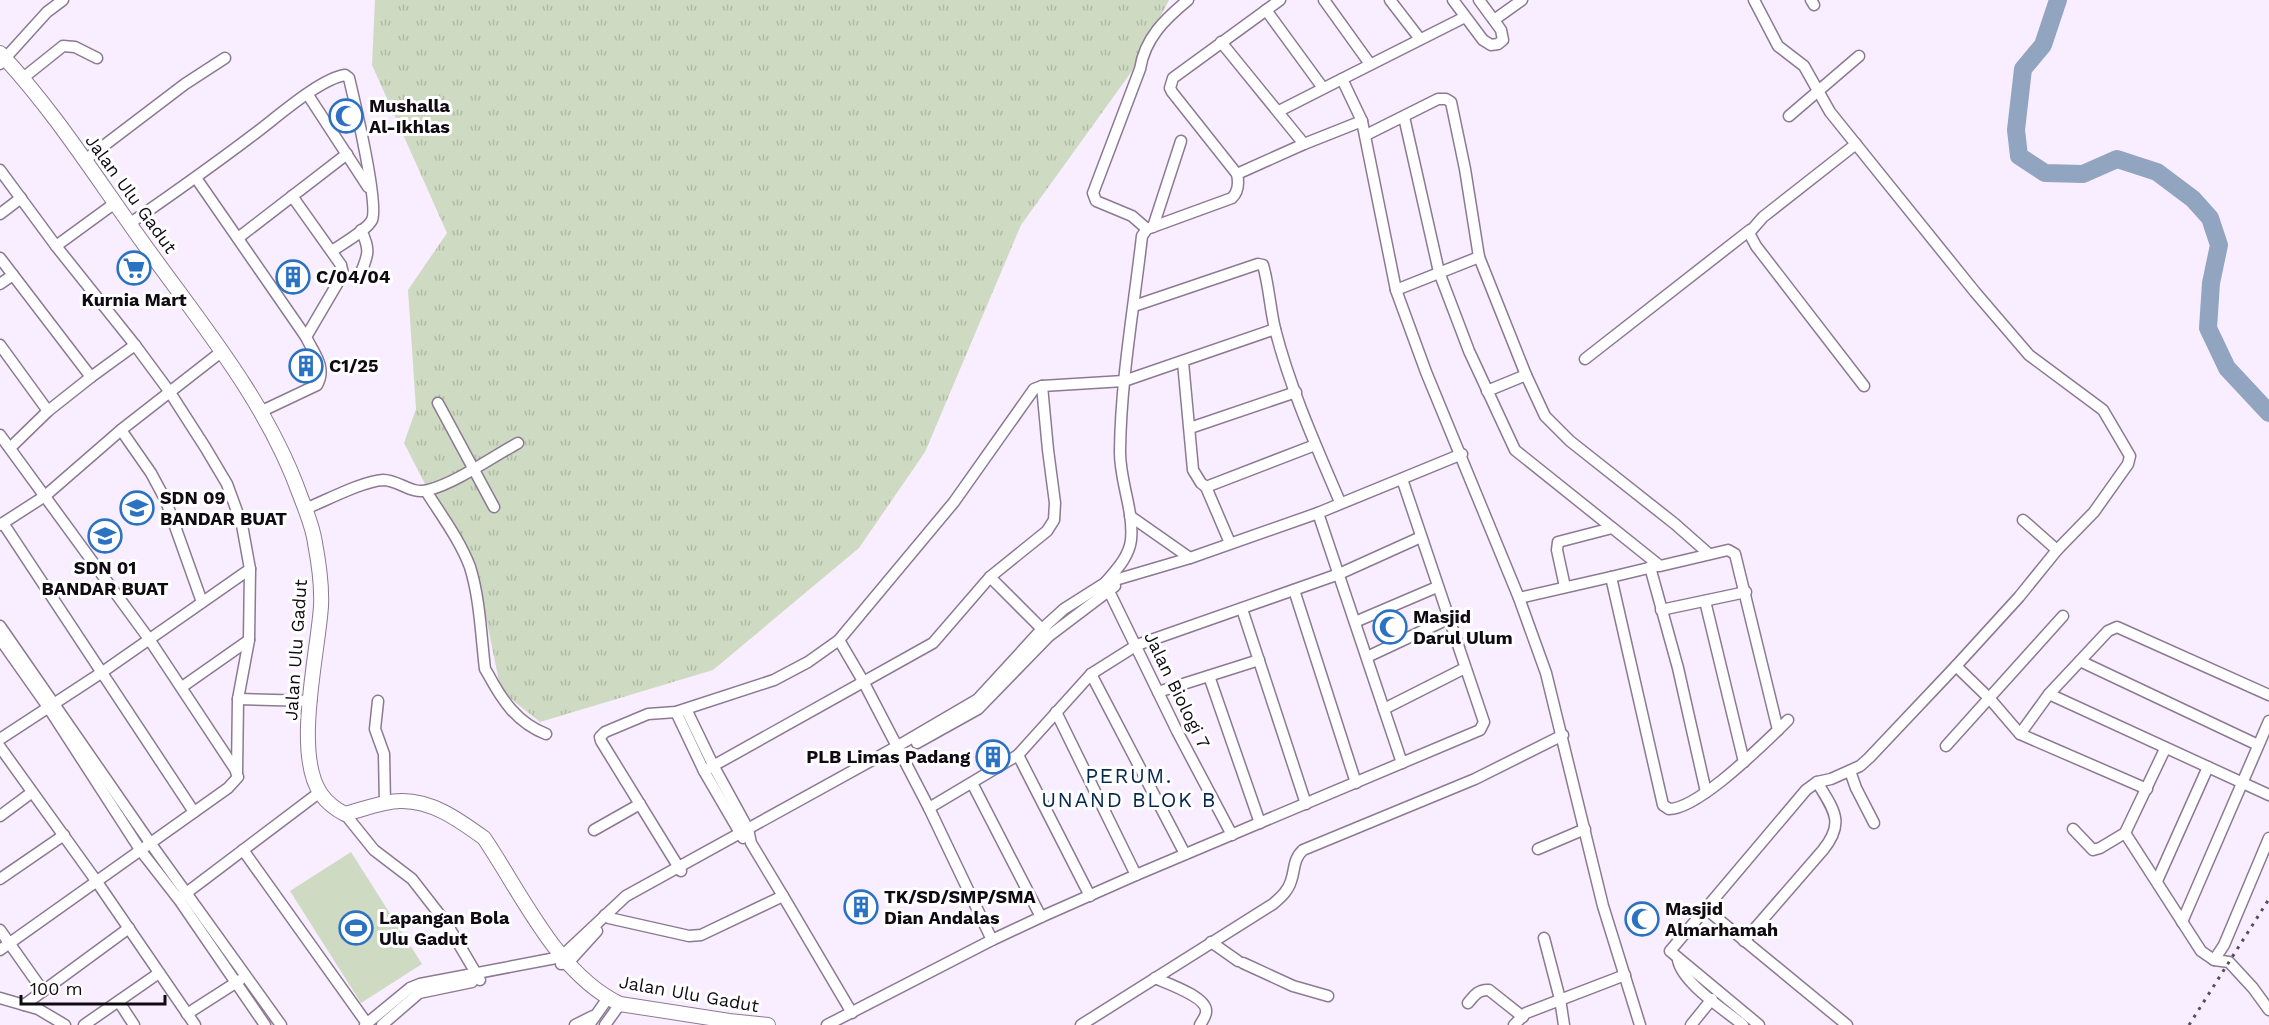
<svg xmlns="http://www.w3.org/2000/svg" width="2269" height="1025" font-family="'Work Sans',sans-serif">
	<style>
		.grass { fill: url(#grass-tufts) }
		.green { fill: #cedac1 }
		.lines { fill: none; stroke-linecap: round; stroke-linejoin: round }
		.river { stroke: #91a4c0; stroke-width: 18 }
		.minor-casing { stroke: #8b7a92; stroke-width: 13 }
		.tertiary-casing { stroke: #8b7a92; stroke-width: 16 }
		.minor { stroke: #fff; stroke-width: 10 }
		.tertiary { stroke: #fff; stroke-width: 14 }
		.rail { stroke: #554e59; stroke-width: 3; stroke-dasharray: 3 6; stroke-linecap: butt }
		.labels { text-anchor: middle; stroke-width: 6; stroke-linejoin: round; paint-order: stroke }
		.poi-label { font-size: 18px; font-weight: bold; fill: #100a13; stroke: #fff; text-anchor: start }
		.street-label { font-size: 18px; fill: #100a13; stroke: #fff }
		.quarter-label { font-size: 21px; letter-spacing: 1.5px; fill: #072950; stroke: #fff }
	</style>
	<defs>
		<pattern id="grass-tufts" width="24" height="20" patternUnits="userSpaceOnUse" patternTransform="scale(1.5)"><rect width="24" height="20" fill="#cedac1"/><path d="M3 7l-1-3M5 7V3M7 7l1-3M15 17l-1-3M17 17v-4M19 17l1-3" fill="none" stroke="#b0baa5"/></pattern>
	</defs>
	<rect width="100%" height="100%" fill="#f9eeff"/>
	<polygon class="grass" points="375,0 1169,0 1132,71 1021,225 925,452 859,548 713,670 540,722 501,691 481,593 404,443 416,409 408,290 447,233 372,65"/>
	<polygon class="green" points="351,852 422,964 361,1003 290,891"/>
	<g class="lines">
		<polyline class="river" points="2058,0 2043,45 2023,69 2016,130 2019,156 2045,173 2083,174 2117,159 2157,172 2193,199 2210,218 2219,245 2211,283 2208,328 2227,368 2269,413"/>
		<defs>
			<g id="minor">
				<polyline points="1324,0 1370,64"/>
				<polyline points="1390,0 1420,39"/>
				<polyline points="1453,0 1483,40 1491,45 1498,44 1503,40 1501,30 1479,0"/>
				<polyline points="1754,0 1778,46 1804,66 1830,112 1975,292 2029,355 2103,410 2130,456 2128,464 2094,512 2057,550 2019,597 1956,666 1869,758 1860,766 1831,779 1817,782 1806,790 1670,951 1759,1025"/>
				<polyline points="1811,0 1814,5"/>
				<polyline points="1266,10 1323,88"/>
				<polyline points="1494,20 1522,0"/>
				<polyline points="1221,42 1304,144 1362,121 1342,79 1465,17"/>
				<polyline points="0,64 47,12 63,0"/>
				<polyline points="23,78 63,46 75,47 97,58"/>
				<polyline points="308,95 368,187"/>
				<polyline points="1279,111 1342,79"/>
				<polyline points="1789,116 1859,56"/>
				<path d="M1404 117 1439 272 1469 351 1515 450 1660 566 1728 550 1735 554 1778 730C1756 751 1697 809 1669 809L1663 805 1611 577 1519 598"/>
				<polyline points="1362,121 1396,290 1426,372 1519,598 1546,673 1603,906 1640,1025"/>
				<polyline points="1366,135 1438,99 1446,99 1451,102 1465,169 1479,257 1526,375 1545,416 1570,441 1675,524 1709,554"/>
				<polyline points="1856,144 1763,217 1749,233 1756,246 1864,386"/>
				<polyline points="85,160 185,84 225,58"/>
				<polyline points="0,170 56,246 135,345 169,391 205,447 227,484 242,525 250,569 101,673 0,739"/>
				<polyline points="1237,174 1304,144"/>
				<polyline points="196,178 306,337"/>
				<polyline points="0,214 21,198"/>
				<path d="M129 224C171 195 212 166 253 135 275 119 319 79 345 75L349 78C354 99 379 205 372 220 367 230 342 244 332 251"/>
				<polyline points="1153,227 1181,141"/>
				<path d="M1147 229 1132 216 1096 201 1093 193 1140 69C1145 38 1165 19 1188 0"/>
				<polyline points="238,238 347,154"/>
				<polyline points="56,246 115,203"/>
				<polyline points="0,258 91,377 135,345"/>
				<path d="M360 275C368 255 371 251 361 230"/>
				<polyline points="0,284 13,275"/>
				<polyline points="1396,290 1479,257"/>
				<path d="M1134 306 1258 264 1263 265C1269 286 1270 308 1275 329 1290 388 1316 446 1340 502"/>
				<polyline points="0,345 48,411"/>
				<polyline points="1585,359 1750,230"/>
				<polyline points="1183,362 1193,470 1201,483 1206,487 1315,445"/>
				<polyline points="1487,391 1526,375"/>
				<polyline points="438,403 494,507"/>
				<path d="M262 411 317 385C327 367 314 354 306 337L343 274 341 265 292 196"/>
				<polyline points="1190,428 1296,392"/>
				<polyline points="121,430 151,473 166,501 202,602"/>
				<polyline points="0,435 149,639 235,769 238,777 228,788 0,950"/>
				<polyline points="10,448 48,411 91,377"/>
				<polyline points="1206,487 1230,543"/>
				<path d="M426 491C441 515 460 540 470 567 480 599 481 636 485 669L488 674C502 700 517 723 546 734"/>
				<path d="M305 509C325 501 363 481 383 480 399 480 411 495 428 490 456 483 492 457 518 443"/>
				<polyline points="1318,513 1402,763"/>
				<polyline points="1130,516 1190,558"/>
				<polyline points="2023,520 2057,550"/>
				<polyline points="3,523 194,812"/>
				<polyline points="0,525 45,496 121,430 221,352"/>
				<polyline points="1650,567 1678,668 1706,792"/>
				<polyline points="990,577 1047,634"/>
				<polyline points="1611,577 1657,566"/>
				<polyline points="1565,587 1557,550 1558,542 1612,528"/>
				<polyline points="1294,590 1356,783"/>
				<polyline points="1705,601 1744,762"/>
				<polyline points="1242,609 1306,804"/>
				<polyline points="1661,610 1746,592"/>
				<polyline points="1355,622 1437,587"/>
				<polyline points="0,626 151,844 281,1025"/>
				<polyline points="0,639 48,707 141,851 180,901 265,1025"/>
				<polyline points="839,640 863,681 929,808 992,940"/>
				<polyline points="1367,657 1448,619"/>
				<polyline points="2080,661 2258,745"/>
				<polyline points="1956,666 1990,699 2020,734 2147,789"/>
				<polyline points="1091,674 1185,854"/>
				<polyline points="1209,676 1260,823"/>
				<polyline points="182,687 249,640"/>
				<polyline points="1158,692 1259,660"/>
				<polyline points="2049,694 2269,795"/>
				<polyline points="238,699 311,701"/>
				<polyline points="378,701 375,729 384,754 385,804"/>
				<polyline points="1384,709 1465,668"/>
				<polyline points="676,712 704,771 743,838"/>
				<polyline points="1056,712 1136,875"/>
				<polyline points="1778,730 1788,720"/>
				<polyline points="2020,734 2049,694 2108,631 2117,627 2269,695"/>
				<polyline points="917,743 978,709 1049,636 1115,586"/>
				<polyline points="1946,746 2063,616"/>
				<polyline points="0,747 97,882 195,1025"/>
				<polyline points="1018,755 1090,896"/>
				<polyline points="704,771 933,643 990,577 1047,531 1054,520 1055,503 1048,450 1042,386"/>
				<polyline points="1850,771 1856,788 1874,823"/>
				<polyline points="237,772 238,699 249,640 250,569"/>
				<polyline points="972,783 1041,917"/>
				<polyline points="929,808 1018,755 1091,674 1137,645 1339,574 1421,537"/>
				<polyline points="345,814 374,850 412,879 447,924 480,980"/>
				<polyline points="0,816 31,793"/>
				<polyline points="2073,829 2093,850 2100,848 2125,833 2165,749"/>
				<polyline points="594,830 640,804"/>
				<polyline points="2125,833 2201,951 2214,960 2224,945 2269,838"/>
				<path d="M1232 835 1177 731 1105 583C1116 570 1129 557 1131 540 1134 509 1119 480 1120 450 1121 378 1134 307 1142 236L1147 229 1232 198C1239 191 1239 183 1237 174L1172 92 1170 88 1173 78 1280 0"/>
				<polyline points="1538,849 1585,829"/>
				<polyline points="243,850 368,1025"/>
				<polyline points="681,871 601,741 600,737 605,732 648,714 676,712 774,680 808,662 839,640 954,502 1034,389 1042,386 1124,381 1275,329"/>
				<polyline points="0,879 64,835"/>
				<polyline points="2157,881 2208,767"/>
				<polyline points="783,896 852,1013"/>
				<polyline points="181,897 320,792"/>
				<polyline points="1706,909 1847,1025"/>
				<polyline points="605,915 609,918 689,936 701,935 783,896 751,843 748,829 714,767 686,709"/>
				<polyline points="2182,922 2269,721"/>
				<polyline points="0,930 43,991"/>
				<polyline points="1544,938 1560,999 1564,1025"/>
				<path d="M1744 941 1823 850C1846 822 1833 809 1817 782"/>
				<polyline points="1211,942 1238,961"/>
				<path d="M1678 960C1682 983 1725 1010 1743 1025"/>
				<polyline points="2214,960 2229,962 2253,988 2269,1010"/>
				<polyline points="1243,963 1293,986 1328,996"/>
				<polyline points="561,964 568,963 597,931"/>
				<path d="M1155 978C1166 983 1208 997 1206 1012 1206 1016 1202 1021 1200 1025"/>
				<polyline points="0,998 38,1009 65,1025"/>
				<polyline points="119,1002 134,1025"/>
				<path d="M1468 1003C1474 996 1478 989 1489 990L1523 1017"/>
				<polyline points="24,1005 129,928"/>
				<polyline points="187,1014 240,980"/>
				<polyline points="84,1025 159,973"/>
				<polyline points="365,1025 410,988 420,984 561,957 626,896 896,747 978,699 1043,628 1064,609 1105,583 1190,558 1318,513 1462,454"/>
				<polyline points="382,1025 419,993 472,982"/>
				<polyline points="575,1025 593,1016"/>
				<polyline points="589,1025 608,998"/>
				<polyline points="605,1025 620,1004"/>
				<polyline points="827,1025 992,940 1041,917 1136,875 1480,730 1484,722 1402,479"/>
				<path d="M1081 1025 1273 904C1281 897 1288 891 1291 881 1295 870 1293 859 1303 850L1475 779 1563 735"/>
				<polyline points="1514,1025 1526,1013 1625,975"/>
				<polyline points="1691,1025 1712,999"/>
			</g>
			<path id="tertiary" d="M0 53C49 105 88 165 129 223 190 311 264 394 300 495 306 511 313 527 315 543 319 564 322 585 321 606 318 654 293 754 321 794 328 804 335 809 345 814 361 810 384 801 400 801 432 800 459 820 484 838 522 894 557 974 620 1004L729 1021 768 1025"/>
		</defs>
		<use href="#minor" class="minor-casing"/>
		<use href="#tertiary" class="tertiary-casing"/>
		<use href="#minor" class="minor"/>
		<use href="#tertiary" class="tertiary"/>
		<polyline class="rail" points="2189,1025 2269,899"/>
	</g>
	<defs>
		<symbol id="mosque-ring" viewBox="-11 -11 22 22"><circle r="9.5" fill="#fff" stroke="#2b72c3" stroke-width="1.5"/><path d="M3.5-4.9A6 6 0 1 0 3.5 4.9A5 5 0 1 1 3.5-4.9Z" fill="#2b72c3"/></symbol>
		<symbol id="supermarket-ring" viewBox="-11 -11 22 22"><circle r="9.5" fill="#fff" stroke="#2b72c3" stroke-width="1.5"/><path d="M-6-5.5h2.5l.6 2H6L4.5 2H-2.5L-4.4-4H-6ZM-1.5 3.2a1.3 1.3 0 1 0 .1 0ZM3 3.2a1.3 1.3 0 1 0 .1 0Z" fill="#2b72c3"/></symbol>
		<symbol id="building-ring" viewBox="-11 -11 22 22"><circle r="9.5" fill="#fff" stroke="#2b72c3" stroke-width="1.5"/><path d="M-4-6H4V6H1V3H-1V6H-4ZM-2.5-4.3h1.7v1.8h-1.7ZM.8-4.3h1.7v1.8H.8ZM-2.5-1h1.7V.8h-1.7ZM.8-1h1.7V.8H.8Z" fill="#2b72c3"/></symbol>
		<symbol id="school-ring" viewBox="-11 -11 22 22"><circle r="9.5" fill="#fff" stroke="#2b72c3" stroke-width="1.5"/><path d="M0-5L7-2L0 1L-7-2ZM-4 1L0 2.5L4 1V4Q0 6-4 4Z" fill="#2b72c3"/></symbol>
		<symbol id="stadium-ring" viewBox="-11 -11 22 22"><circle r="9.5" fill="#fff" stroke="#2b72c3" stroke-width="1.5"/><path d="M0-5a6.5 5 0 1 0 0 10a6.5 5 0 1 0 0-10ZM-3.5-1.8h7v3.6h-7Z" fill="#2b72c3"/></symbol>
	</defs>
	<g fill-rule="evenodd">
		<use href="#mosque-ring" x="327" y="97" width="38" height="38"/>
		<use href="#supermarket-ring" x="115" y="249" width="38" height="38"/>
		<use href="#building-ring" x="274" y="258" width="38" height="38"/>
		<use href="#building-ring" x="287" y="347" width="38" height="38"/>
		<use href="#school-ring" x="118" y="489" width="38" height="38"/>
		<use href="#school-ring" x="86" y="517" width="38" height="38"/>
		<use href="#mosque-ring" x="1371" y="608" width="38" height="38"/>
		<use href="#building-ring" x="974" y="738" width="38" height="38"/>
		<use href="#building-ring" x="842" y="888" width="38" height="38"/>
		<use href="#mosque-ring" x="1623" y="900" width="38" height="38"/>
		<use href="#stadium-ring" x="337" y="909" width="38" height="38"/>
	</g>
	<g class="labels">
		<g class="poi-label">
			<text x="369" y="112">Mushalla<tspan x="369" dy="21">Al-Ikhlas</tspan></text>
			<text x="316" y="283">C/04/04</text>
			<text x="134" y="306" text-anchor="middle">Kurnia Mart</text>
			<text x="329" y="372">C1/25</text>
			<text x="160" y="504">SDN 09<tspan x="160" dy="21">BANDAR BUAT</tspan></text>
			<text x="105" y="574" text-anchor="middle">SDN 01<tspan x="105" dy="21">BANDAR BUAT</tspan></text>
			<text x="1413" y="623">Masjid<tspan x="1413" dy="21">Darul Ulum</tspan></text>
			<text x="970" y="763" text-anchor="end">PLB Limas Padang</text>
			<text x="884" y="903">TK/SD/SMP/SMA<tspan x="884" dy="21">Dian Andalas</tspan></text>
			<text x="1665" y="915">Masjid<tspan x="1665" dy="21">Almarhamah</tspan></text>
			<text x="379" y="924">Lapangan Bola<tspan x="379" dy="21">Ulu Gadut</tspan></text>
		</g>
		<g class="street-label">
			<text transform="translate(131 194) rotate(54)" y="6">Jalan Ulu Gadut</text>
			<text transform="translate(296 650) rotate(-86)" y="6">Jalan Ulu Gadut</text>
			<text transform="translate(1177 690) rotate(64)" y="6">Jalan Biologi 7</text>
			<text transform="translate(689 994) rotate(10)" y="6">Jalan Ulu Gadut</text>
		</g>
		<g class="quarter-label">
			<text x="1129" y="783">PERUM.<tspan x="1129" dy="24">UNAND BLOK B</tspan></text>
		</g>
	</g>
	<path d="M21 995v9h144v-9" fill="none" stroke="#100a13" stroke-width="3"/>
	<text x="30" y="995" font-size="18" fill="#100a13" stroke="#ffffff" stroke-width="4.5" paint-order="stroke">100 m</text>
</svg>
